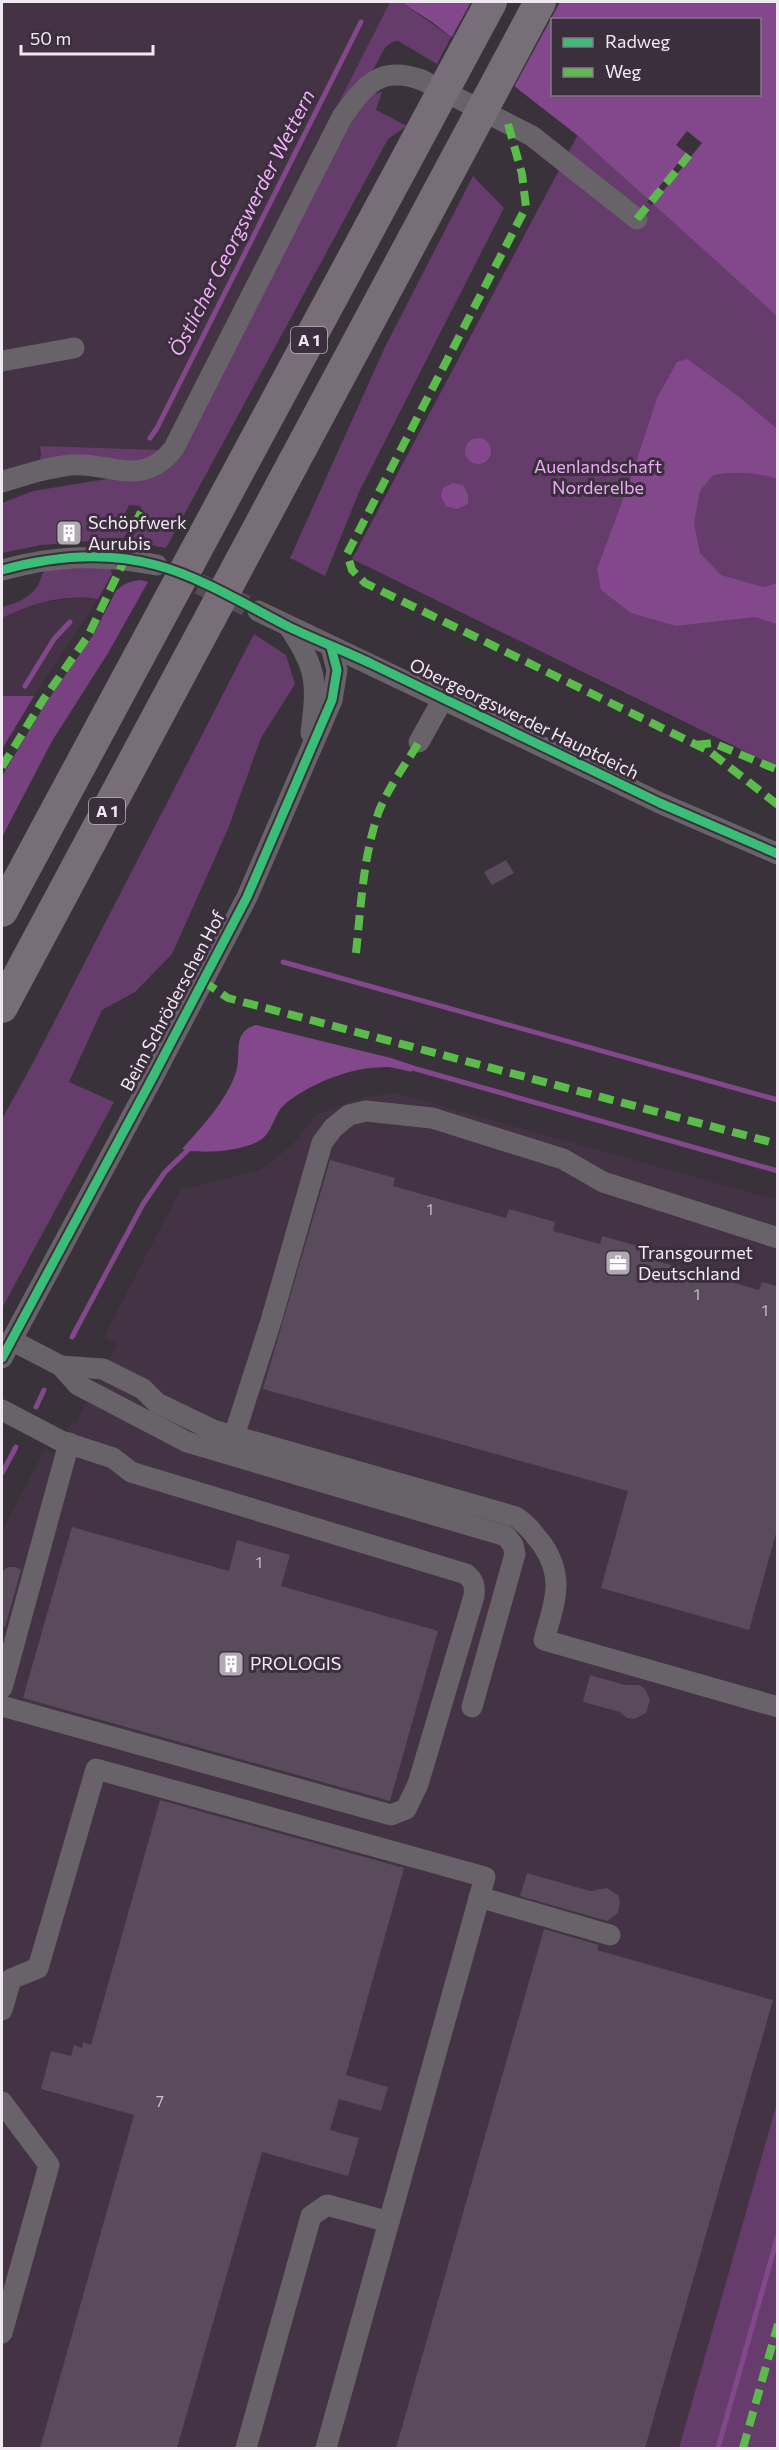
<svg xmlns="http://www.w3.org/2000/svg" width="779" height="2450" font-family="Commissioner,sans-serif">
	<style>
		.built { fill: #433344 }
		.green { fill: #653c6b }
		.forest { fill: #784281 }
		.water { fill: #82488b; fill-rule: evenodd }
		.pier { fill: #39323a }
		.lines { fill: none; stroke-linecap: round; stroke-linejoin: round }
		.stream { stroke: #82488b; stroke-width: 5 }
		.building { fill: #594b5b }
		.minor-tunnel { stroke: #554d56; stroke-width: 21; stroke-dasharray: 21 10; stroke-linecap: butt }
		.minor { stroke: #676368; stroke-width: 21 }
		.highway { stroke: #776e78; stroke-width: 32 }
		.quiet { stroke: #5cbc4b; stroke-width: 8; stroke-dasharray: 15 8; stroke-linecap: butt }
		.cycleway-casing { stroke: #3b2f3d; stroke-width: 13 }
		.cycleway { stroke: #3abd76; stroke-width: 9 }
		.labels { text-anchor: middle; stroke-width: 6; stroke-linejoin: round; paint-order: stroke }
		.number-label { font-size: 15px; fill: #cbc2cc }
		.shield { fill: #3b2f3d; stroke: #bab1bc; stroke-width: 1.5 }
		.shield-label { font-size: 16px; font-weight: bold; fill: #f1e9f2 }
		.park-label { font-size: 18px; fill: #eca9f6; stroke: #3b2f3d }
		.poi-label { font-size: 18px; fill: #f1e9f2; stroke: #3b2f3d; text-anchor: start }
		.street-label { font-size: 18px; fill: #f1e9f2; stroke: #3b2f3d }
		.water-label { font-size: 20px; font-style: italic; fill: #f2affc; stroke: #3b2f3d }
	</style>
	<rect width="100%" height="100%" fill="#39323a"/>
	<g class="built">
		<polygon points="2,2 390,2 161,450 40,446 39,460 2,470"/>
		<polygon points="81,597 98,599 34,696 2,696 2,618 31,604"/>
		<polygon points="395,1093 777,1200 777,2131 687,2448 2,2448 2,1531 45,1449 55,1454 71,1423 75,1423 117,1344 104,1337 180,1190 261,1170 291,1146 317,1114 364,1097"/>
	</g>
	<g class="green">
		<path d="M390 2H401L451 37 437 64 398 41C383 42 381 58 374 68 369 75 362 80 356 86L169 446 155 460 2 481V470L39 460 41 456 40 446 162 450Z"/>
		<polygon points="777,2 777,767 352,559 599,95 760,94 760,20"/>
		<polygon points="382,92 376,110 407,126 388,139 166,548 131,541 145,513 140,506 129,505 123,517 132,521 123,540 74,542 81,533 66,522 56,533 68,543 41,545 2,553 2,503 33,491 161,470 348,119 370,95"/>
		<polygon points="473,176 504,208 359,492 325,576 290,558 385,347"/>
		<path d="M110 567 112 574 98 599C63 594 33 603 2 618V607C15 604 28 599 37 587 41 581 40 575 46 569Z"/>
		<polygon points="254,634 286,655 295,684 261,738 228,829 172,954 135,992 102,1010 69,1082 114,1102 2,1308 2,1119 34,1061"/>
		<polygon points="777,2103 777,2448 679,2448"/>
	</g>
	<g class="forest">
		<path d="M141 580 148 582 108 653 52 741 2 837V776L46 703 92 637 116 591C124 583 131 581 141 580Z"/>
		<polygon points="2,696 34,696 2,749"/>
	</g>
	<g class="water">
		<path d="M401 2H777V316L577 135 432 22ZM552 20H760V94H552Z"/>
		<path d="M687 359 738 396 777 429V479C755 472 736 471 713 475L700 491 694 523 700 553 721 575 763 587 777 583V624L755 617 676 626 631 613 601 590 597 569 632 475 657 398 677 362Z"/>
		<circle cx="478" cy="451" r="13"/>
		<polygon points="453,483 463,485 468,495 468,504 457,509 446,506 441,496 443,488"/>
		<path d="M256 1025 391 1058 415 1066 411 1072C404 1070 396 1068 389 1067 354 1066 312 1082 285 1104 275 1113 274 1125 266 1135 254 1151 200 1155 182 1149 201 1128 227 1100 236 1072 242 1054 231 1032 256 1025Z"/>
	</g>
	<g class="pier">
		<polygon points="471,2 560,2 513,89 450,40"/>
		<polygon points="687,131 702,143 651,206 647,202 686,153 676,145"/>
	</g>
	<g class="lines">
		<g class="stream">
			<polyline points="150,438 157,428 361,22"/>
			<polyline points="25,686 54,639 70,622"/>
			<polyline points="283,962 778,1100"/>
			<polyline points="409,1067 778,1171"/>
			<polyline points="72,1337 143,1204 165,1172 191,1147"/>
			<polyline points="36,1407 44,1390"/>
			<polyline points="2,1473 16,1447"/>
			<polyline points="718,2448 778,2235"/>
		</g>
	</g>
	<g class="building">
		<polygon points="506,860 514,873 492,885 484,872"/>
		<polygon points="330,1160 395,1178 393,1186 506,1218 509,1209 555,1222 553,1231 600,1244 602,1236 648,1249 646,1258 759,1290 762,1282 777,1286 777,1530 749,1630 601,1588 628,1491 263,1389"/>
		<polygon points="72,1527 229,1571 237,1540 290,1555 281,1586 438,1631 390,1801 23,1698"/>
		<polygon points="8,1567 15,1567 21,1570 5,1627 2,1626 2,1571"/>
		<polygon points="590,1675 625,1685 639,1685 645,1689 650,1700 646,1713 634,1719 627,1718 620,1712 583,1702"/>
		<polygon points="160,1800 404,1868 346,2075 388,2087 381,2111 339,2099 330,2130 359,2138 348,2176 262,2152 177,2448 40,2448 134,2115 41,2089 51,2051 71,2056 74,2045 82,2048 83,2042 91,2045"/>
		<polygon points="527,1873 590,1891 607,1888 618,1895 620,1901 618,1913 607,1921 520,1896"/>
		<polygon points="544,1929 599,1945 597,1950 773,2000 645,2448 396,2448"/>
	</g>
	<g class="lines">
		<polyline class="minor-tunnel" points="171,571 258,611"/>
		<g class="minor">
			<polyline points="2,361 74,348"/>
			<path d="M2 482C24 475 46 468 70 465 108 461 142 490 174 448L342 117C366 84 380 65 422 80L532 136 637 219"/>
			<path d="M2 570C57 555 101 554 157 565"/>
			<polyline points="258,611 660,803 778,854"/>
			<path d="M289 627C318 669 317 684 311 733"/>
			<polyline points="419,742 443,699"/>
			<polyline points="11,1340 61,1366 78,1385 187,1442 506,1536 513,1545 515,1554 472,1707"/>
			<polyline points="2,1358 154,1075 247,897 332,700 337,670 331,647"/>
			<path d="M61 1366 103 1369 143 1389 157 1403 213 1430 516 1517C527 1524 534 1534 542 1544 566 1579 554 1603 544 1640L778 1707"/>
			<path d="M2 1410 61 1441 113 1458 131 1472 466 1574C474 1581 475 1585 474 1596L418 1784 406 1809 391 1815 2 1706"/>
			<polyline points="234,1436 271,1321 322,1143 333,1128 349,1115 366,1111 432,1118 563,1159 603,1182 778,1238"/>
			<polyline points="2,1688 69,1443"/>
			<polyline points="479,1897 610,1935"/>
			<polyline points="2,2010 11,1979 38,1968 96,1769 485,1877 326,2448"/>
			<polyline points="2,2102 49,2165 2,2333"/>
			<polyline points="246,2448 311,2216 327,2205 389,2222"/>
		</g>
		<g class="highway">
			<polyline points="2,911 491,2"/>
			<polyline points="2,1007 540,2"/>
		</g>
		<g class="quiet">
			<polyline points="508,124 522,174 526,207 347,554 352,570 365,583 709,751 778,805"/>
			<polyline points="637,219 689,155"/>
			<polyline points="135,524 141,512"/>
			<polyline points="696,745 713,743 778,770"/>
			<polyline points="2,767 43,700 88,636 125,559"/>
			<path d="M356 953C361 906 363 856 379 811 389 786 406 764 419 742"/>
			<polyline points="203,981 228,998 778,1144"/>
			<polyline points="743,2448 778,2324"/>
		</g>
		<defs>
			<g id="cycleway">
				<path d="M2 570C52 556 105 551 156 565 199 576 248 606 289 627 316 640 345 651 372 664L660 803 778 854"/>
				<polyline points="2,1358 154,1075 247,897 332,700 337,670 331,647"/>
			</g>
		</defs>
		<use href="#cycleway" class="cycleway-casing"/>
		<use href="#cycleway" class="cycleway"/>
	</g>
	<defs>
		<symbol id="building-square" viewBox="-11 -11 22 22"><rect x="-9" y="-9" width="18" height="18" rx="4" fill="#b1a9b2" stroke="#3b2f3d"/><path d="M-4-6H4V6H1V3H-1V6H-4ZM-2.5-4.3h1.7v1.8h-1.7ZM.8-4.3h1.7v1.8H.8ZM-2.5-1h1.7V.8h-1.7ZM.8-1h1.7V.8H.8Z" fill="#fff"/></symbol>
		<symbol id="office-square" viewBox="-11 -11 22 22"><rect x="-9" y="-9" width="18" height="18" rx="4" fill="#b1a9b2" stroke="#3b2f3d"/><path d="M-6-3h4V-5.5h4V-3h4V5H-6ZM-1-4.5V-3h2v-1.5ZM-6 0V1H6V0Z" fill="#fff"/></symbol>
	</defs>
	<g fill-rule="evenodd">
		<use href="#building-square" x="54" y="518" width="30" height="30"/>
		<use href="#office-square" x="603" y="1248" width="30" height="30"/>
		<use href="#building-square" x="216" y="1649" width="30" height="30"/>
	</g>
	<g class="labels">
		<g class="number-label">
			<text x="430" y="1215">1</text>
			<text x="697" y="1300">1</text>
			<text x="765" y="1316">1</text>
			<text x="259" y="1568">1</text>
			<text x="160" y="2107">7</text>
		</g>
		<g class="shield">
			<rect x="291" y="327" width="36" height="26" rx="4.5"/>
			<rect x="89" y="798" width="36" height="26" rx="4.5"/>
		</g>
		<g class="shield-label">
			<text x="309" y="346">A 1</text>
			<text x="107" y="817">A 1</text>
		</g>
		<g class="park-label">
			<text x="598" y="473">Auenlandschaft<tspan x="598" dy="21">Norderelbe</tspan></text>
		</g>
		<g class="poi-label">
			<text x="88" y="529">Schöpfwerk<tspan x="88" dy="21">Aurubis</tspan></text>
			<text x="638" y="1259">Transgourmet<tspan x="638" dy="21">Deutschland</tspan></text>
			<text x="250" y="1670">PROLOGIS</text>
		</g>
		<g class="street-label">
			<text transform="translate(524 719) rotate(26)" y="6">Obergeorgswerder Hauptdeich</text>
			<text transform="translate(173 1001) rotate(-62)" y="6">Beim Schröderschen Hof</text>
		</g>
		<g class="water-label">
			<text transform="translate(242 223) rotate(-63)" y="7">Östlicher Georgswerder Wettern</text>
		</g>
	</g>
	<rect width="779" height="2450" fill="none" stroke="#f1e9f2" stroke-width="6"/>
	<rect x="551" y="18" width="210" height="78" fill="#3b2f3d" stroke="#847985" stroke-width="1.5"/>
	<rect x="563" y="38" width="30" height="9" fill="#3abd76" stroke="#847985" stroke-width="1.5"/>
	<text x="605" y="48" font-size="18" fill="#f1e9f2">Radweg</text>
	<rect x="563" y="68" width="30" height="9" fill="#5cbc4b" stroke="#847985" stroke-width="1.5"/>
	<text x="605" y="78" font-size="18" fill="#f1e9f2">Weg</text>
	<path d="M21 45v9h132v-9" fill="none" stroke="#f1e9f2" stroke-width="3"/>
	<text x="30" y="45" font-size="18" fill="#f1e9f2" stroke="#3b2f3d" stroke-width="4.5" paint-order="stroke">50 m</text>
</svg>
